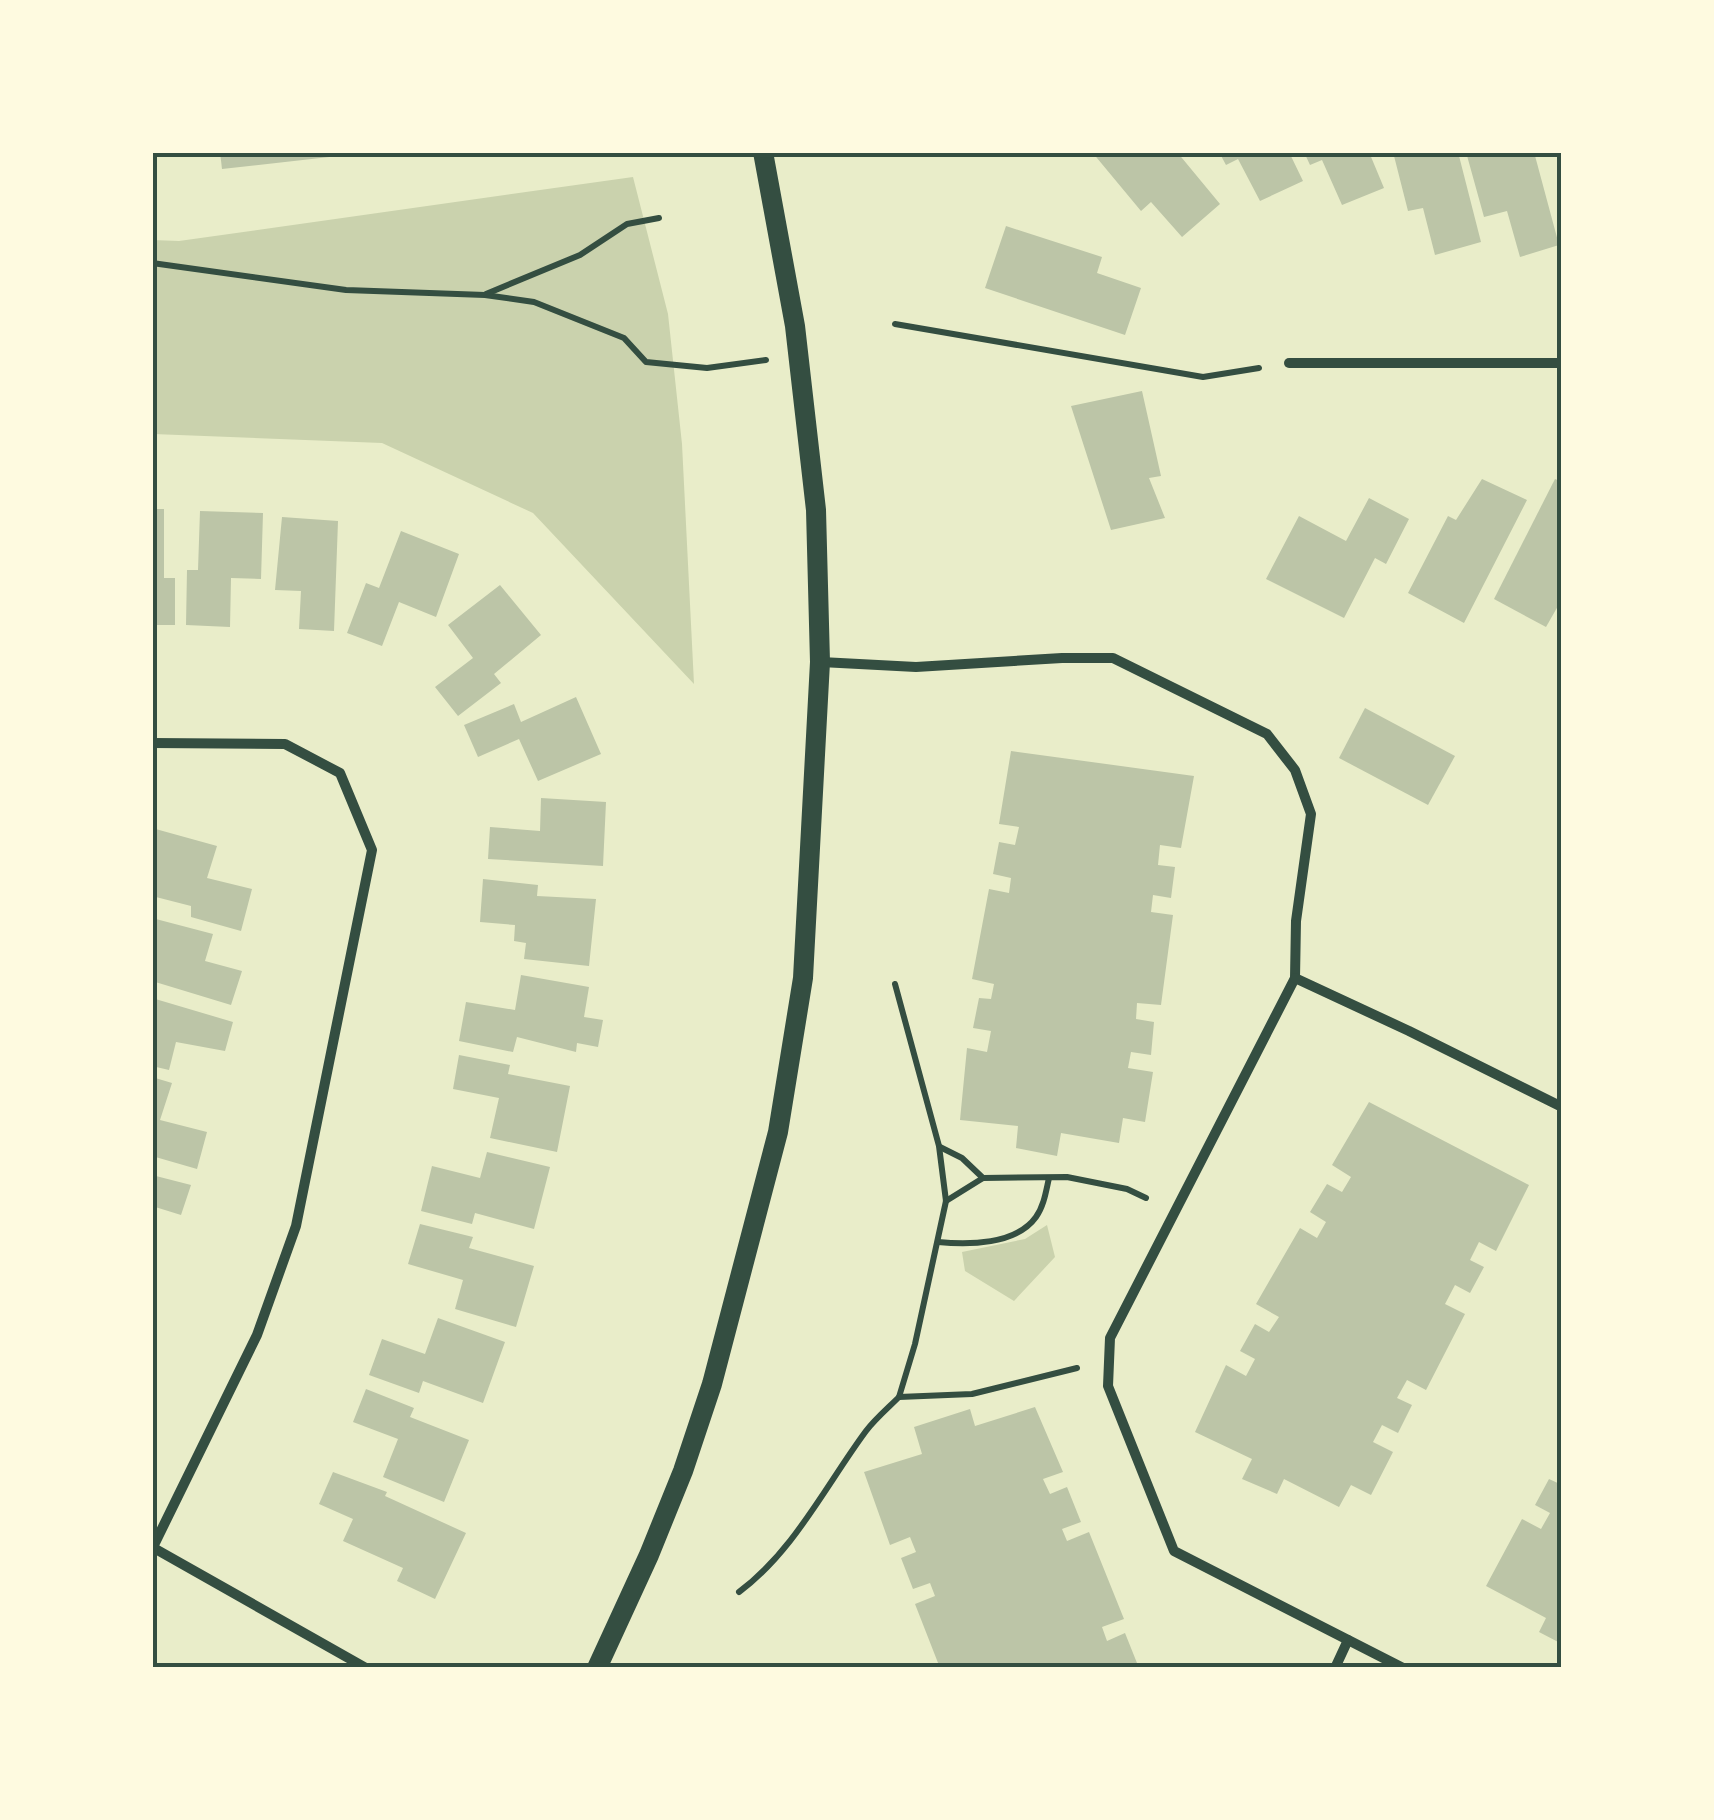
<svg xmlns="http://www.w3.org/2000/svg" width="1714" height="1820" font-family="Montserrat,sans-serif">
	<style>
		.green { fill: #cad2ad }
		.building { fill: #bcc5a7 }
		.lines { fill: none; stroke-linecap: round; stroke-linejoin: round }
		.path { stroke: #344e41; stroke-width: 6 }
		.minor { stroke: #344e41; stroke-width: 10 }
		.secondary { stroke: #344e41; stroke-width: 20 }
		.neatline { fill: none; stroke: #344e41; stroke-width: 4 }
	</style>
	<rect width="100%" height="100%" fill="#e9edc9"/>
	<g class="green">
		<polygon points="633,177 668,314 682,444 694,684 533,513 382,443 153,434 152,240 179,241"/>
		<polygon points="1047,1225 1055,1257 1014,1301 965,1271 962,1252 1025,1239"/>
	</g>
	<g class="building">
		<polygon points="220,152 347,152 347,155 222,169"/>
		<polygon points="1092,152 1177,152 1220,204 1182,237 1151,202 1141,211"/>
		<polygon points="1219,152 1289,152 1303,181 1260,201 1238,159 1226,165"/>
		<polygon points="1304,152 1369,152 1384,188 1342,205 1322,160 1310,165"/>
		<polygon points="1393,152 1458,152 1481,242 1435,255 1423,208 1408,211"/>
		<polygon points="1466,152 1534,152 1559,245 1520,257 1507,211 1484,217"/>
		<polygon points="1006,226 1102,257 1097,273 1141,288 1125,335 985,288"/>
		<polygon points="1142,391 1161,476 1149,478 1165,518 1111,530 1071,406"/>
		<polygon points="1482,479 1527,500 1464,623 1408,593 1448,516 1456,520"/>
		<polygon points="1555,479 1562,482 1562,599 1546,627 1494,599"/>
		<polygon points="1369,498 1409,519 1386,564 1375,558 1344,618 1266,579 1299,516 1346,541"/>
		<polygon points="152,509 164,509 164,578 175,578 175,625 152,625"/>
		<polygon points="200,511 263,513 261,579 231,578 230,627 186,625 187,570 198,570"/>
		<polygon points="282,517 338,521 334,631 299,629 301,591 275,590"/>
		<polygon points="401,531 459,554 436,617 399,602 382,646 347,633 366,583 379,588"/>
		<polygon points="500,585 541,635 494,674 501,683 458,716 435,687 473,658 448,625"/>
		<polygon points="576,697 601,754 538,781 519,739 478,757 464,725 514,704 521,722"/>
		<polygon points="1365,708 1455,756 1428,805 1339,758"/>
		<polygon points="1011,751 1194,776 1181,848 1160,845 1158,865 1175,867 1171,898 1153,895 1151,912 1173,915 1161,1005 1137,1003 1136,1019 1154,1022 1151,1055 1131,1052 1128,1068 1153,1072 1145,1122 1123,1118 1119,1143 1061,1133 1057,1156 1016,1148 1018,1126 960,1120 967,1048 987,1052 991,1031 973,1028 979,998 991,999 994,984 972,979 989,889 1009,893 1011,878 993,874 999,842 1015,845 1019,827 999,824"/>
		<polygon points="541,798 606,802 603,866 488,859 490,827 540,831"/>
		<polygon points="152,828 217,846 207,878 252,889 241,931 191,917 191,906 152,896"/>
		<polygon points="483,879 538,885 537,896 596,899 589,966 524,959 526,943 514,941 515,925 480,922"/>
		<polygon points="152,918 213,934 205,961 242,971 231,1005 152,981"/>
		<polygon points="521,975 589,987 584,1017 603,1020 598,1047 577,1043 576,1052 517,1037 513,1052 459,1041 466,1002 515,1010"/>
		<polygon points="152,998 233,1022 225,1051 176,1042 169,1070 152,1066"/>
		<polygon points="459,1055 510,1065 508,1074 570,1086 557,1152 490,1138 499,1098 453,1089"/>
		<polygon points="152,1077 172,1083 160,1120 207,1132 197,1169 152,1156"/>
		<polygon points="1369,1102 1529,1185 1496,1251 1479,1242 1470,1260 1484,1267 1470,1293 1455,1285 1445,1304 1465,1314 1426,1390 1407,1380 1397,1398 1412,1405 1398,1433 1382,1425 1373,1442 1393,1452 1371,1495 1351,1485 1339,1507 1284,1479 1277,1494 1242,1479 1252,1459 1195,1432 1226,1365 1246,1376 1255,1359 1240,1351 1255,1324 1269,1332 1279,1317 1256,1304 1300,1228 1317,1238 1326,1222 1310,1212 1327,1184 1342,1192 1351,1177 1332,1165"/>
		<polygon points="487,1152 550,1167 534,1229 475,1213 472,1224 421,1211 432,1166 480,1178"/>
		<polygon points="152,1175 191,1185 181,1215 152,1206"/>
		<polygon points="420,1224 473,1237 469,1248 534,1266 516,1327 455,1309 463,1280 408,1264"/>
		<polygon points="438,1318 505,1342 483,1403 423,1381 419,1393 369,1375 382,1339 425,1354"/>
		<polygon points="366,1389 414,1408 410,1417 469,1440 444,1502 383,1477 398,1439 353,1422"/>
		<polygon points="1035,1407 1063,1472 1043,1479 1050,1494 1067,1487 1081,1522 1062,1529 1067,1541 1089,1532 1124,1619 1102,1627 1107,1641 1125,1633 1139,1668 940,1668 915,1604 935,1596 930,1583 913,1589 901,1558 916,1552 910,1537 890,1545 864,1472 922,1454 914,1427 970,1409 975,1426"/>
		<polygon points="333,1472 387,1492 385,1496 466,1533 435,1599 397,1581 403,1568 343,1541 353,1519 319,1504"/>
		<polygon points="1549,1479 1562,1485 1562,1644 1539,1632 1546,1618 1486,1586 1522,1519 1541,1529 1550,1513 1535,1505"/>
	</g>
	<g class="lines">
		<g class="path">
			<polyline points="152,263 346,290 485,295 534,302 624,338 646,362 707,368 766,360"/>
			<polyline points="486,294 580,255 627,224 659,218"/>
			<polyline points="895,324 1203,377 1259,368"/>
			<polyline points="895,984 939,1146 946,1201 915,1344 899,1397"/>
			<polyline points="940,1147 962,1158 983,1178"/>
			<polyline points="946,1201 983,1178 1067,1177 1127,1189 1146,1198"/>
			<path d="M938 1242C968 1245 1016 1245 1036 1217 1044 1206 1046 1191 1049 1178"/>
			<path d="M739 1592C794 1551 826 1485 866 1431 875 1419 888 1408 899 1397L972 1394 1077 1368"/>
		</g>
		<g class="minor">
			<polyline points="1289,363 1562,363"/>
			<polyline points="821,662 916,667 1062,658 1113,658 1267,734 1295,770 1311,814 1296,921 1295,978 1110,1338 1108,1386 1174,1551 1403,1668"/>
			<polyline points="152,743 285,744 340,773 372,850 296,1226 257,1335 153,1547"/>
			<polyline points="1295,978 1409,1031 1562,1107"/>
			<polyline points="152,1547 366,1668"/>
			<polyline points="1335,1668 1348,1640"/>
		</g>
		<polyline class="secondary" points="597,1668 649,1555 683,1471 712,1384 778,1132 803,978 820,662 816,510 795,326 763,152"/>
	</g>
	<rect width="1714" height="1820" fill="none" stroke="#fefae0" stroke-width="310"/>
	<rect x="155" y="155" width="1404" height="1510" class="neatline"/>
</svg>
